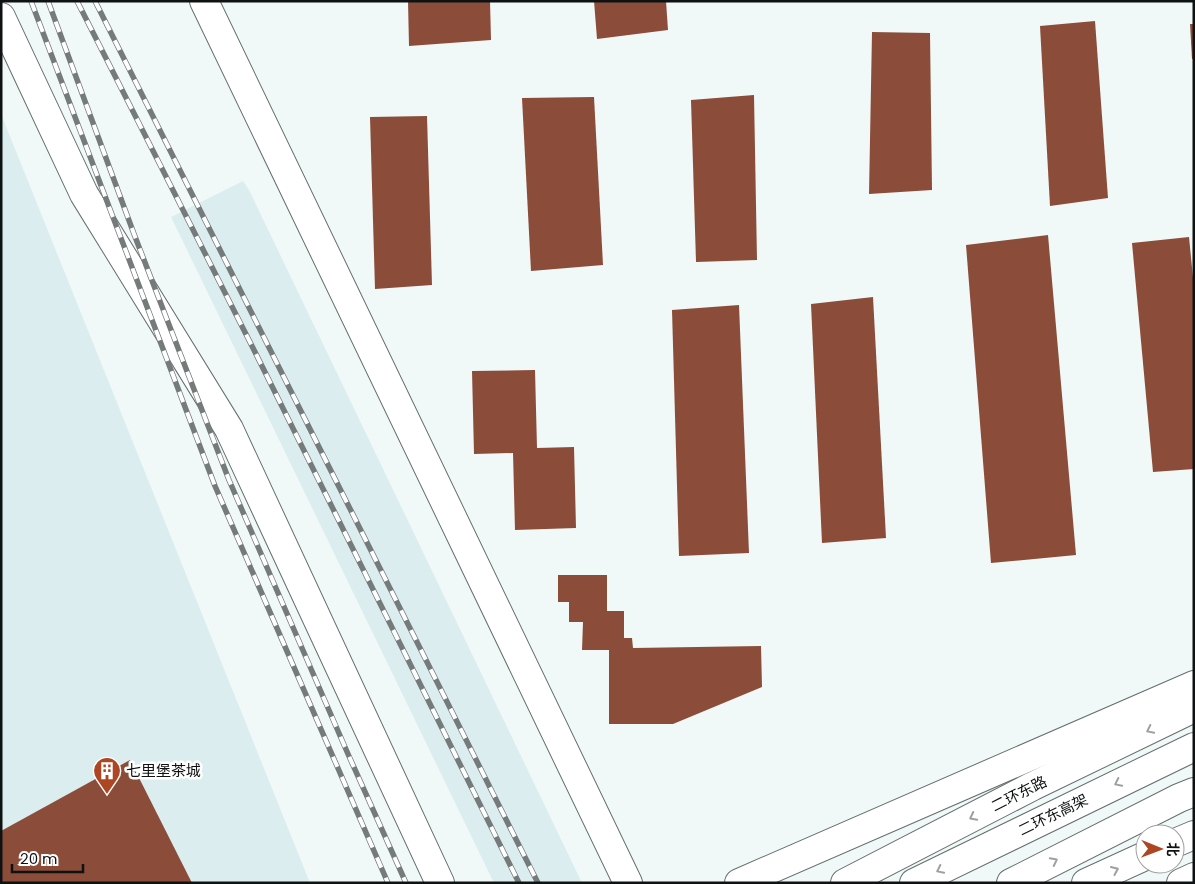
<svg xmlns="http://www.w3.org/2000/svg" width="1195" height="884" font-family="Poppins,'Noto Sans SC',sans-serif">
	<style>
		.built { fill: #dbedee }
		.building { fill: #8b4d3a }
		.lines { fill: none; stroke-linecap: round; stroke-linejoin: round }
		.minor-casing { stroke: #666e6e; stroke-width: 30 }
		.highway-casing { stroke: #666e6e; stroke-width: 30 }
		.minor { stroke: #fff; stroke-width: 28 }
		.highway { stroke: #fff; stroke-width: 28 }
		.rail-casing { stroke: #757a7a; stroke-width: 5.5 }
		.rail { stroke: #fff; stroke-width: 4; stroke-dasharray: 11; stroke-linecap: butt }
		.oneway { stroke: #9fa0a0 }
		.labels { text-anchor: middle; stroke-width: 5; stroke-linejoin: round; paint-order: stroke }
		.poi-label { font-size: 15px; fill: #0f1212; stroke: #fff; text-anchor: start }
		.street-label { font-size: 15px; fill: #0f1212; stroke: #fff }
	</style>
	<rect width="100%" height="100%" fill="#f0f8f8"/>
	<g class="built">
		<polygon points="1,114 310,883 1,883"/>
		<polygon points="243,181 249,190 582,883 494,883 171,217"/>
	</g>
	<g class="building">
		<polygon points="408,1 490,1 491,40 409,46"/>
		<polygon points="594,1 666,1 668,30 597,39"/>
		<polygon points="1095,21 1108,198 1050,206 1040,26"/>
		<polygon points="1190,24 1194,24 1194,59 1192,59"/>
		<polygon points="872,32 930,33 932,190 869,194"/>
		<polygon points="754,95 757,260 696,262 691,100"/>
		<polygon points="594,97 603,265 531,271 522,98"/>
		<polygon points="427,116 432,285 375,289 370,117"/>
		<polygon points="1048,235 1076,555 991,563 966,245"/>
		<polygon points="1189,237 1194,288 1194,469 1153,472 1132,243"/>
		<polygon points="873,297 886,538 822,543 811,304"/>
		<polygon points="739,305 749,553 679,556 672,310"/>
		<polygon points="535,370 537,448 574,447 576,528 515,530 513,453 474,454 472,371"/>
		<polygon points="558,575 607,575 607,611 624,611 624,638 632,638 633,648 761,646 762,687 673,724 609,724 609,650 582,650 583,622 569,622 569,602 558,602"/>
		<polygon points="130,760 192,883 1,883 1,831"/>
	</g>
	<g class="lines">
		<defs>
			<g id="minor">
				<polyline points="204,1 628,883"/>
				<polyline points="1,17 84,194 229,429 440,883"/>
				<polyline points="739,883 1194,685"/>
				<polyline points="1181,883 1194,877"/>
			</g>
			<g id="highway">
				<polyline points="1175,843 1194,835"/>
				<polyline points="845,883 1033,786 1194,708"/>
				<polyline points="914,883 1194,747"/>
				<polyline points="1011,883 1179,798 1194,792"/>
				<polyline points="1086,883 1145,856"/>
			</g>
		</defs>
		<use href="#minor" class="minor-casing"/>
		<use href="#highway" class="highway-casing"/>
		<use href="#minor" class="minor"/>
		<use href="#highway" class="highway"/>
		<defs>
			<g id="rail">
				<polyline points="31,1 215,486 388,883"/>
				<polyline points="48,1 134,234 229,480 348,754 406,883"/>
				<polyline points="77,1 253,348 519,883"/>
				<polyline points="95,1 538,883"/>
			</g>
		</defs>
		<use href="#rail" class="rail-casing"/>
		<use href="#rail" class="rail"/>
	</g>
	<defs><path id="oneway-chevron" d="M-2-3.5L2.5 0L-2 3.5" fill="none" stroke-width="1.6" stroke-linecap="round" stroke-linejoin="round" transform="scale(1.25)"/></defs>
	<g class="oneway">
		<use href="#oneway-chevron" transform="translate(1150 730) rotate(154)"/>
		<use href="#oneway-chevron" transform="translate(1118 783) rotate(154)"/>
		<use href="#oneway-chevron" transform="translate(973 817) rotate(153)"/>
		<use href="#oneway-chevron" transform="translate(1054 861) rotate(-27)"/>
		<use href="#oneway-chevron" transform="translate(940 870) rotate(154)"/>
		<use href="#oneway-chevron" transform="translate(1115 870) rotate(-24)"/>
	</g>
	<defs>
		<symbol id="building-pin" viewBox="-11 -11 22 30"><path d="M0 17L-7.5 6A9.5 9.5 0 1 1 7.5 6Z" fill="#ad4622" stroke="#fff"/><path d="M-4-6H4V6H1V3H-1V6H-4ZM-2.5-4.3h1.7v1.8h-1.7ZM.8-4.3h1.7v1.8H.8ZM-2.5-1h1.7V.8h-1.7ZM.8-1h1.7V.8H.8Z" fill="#fff"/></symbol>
	</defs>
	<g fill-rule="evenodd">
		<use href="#building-pin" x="91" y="755" width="32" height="43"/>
	</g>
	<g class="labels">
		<g class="poi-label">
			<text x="126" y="776">七里堡茶城</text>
		</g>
		<g class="street-label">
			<text transform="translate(1019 794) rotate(-27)" y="5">二环东路</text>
			<text transform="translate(1053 815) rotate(-26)" y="5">二环东高架</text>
		</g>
	</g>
	<rect width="1195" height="884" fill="none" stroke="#0f1212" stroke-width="5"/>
	<g transform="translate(1160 849) rotate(91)"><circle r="24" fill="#ffffff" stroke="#9fa0a0"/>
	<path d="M0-4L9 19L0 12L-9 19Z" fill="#ad4622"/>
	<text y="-8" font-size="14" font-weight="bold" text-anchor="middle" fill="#0f1212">北</text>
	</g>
	<path d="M12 864v8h71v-8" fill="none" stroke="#0f1212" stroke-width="2.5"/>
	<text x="20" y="864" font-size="15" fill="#0f1212" stroke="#ffffff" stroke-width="4" paint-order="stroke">20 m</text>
</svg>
